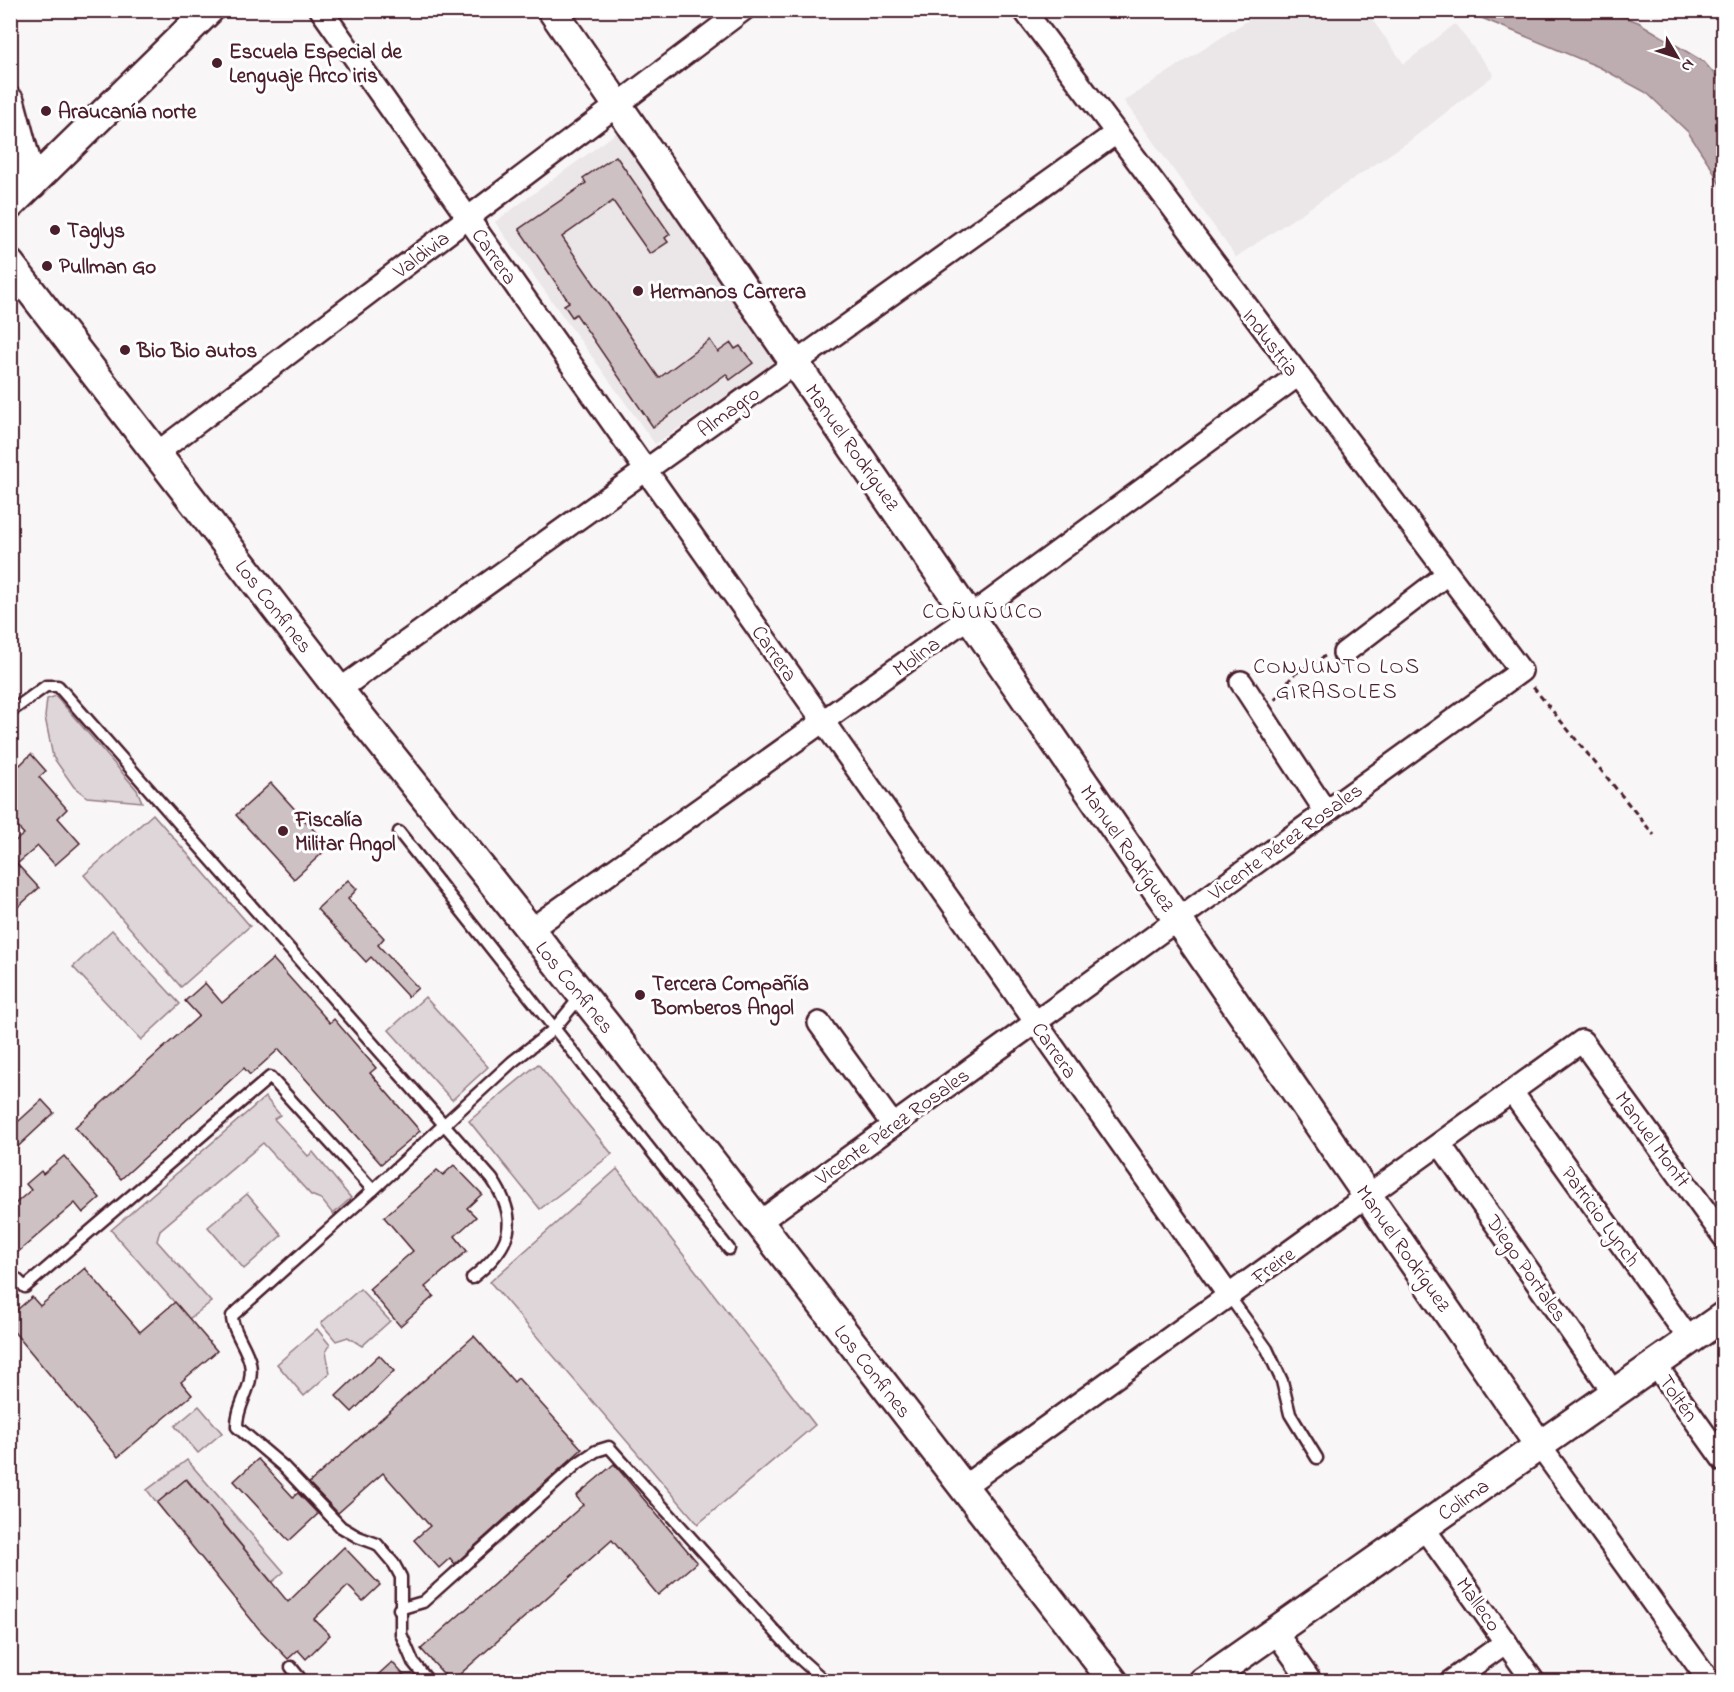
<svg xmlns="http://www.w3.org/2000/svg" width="1734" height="1692" font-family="'Indie Flower',sans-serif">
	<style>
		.built { fill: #ebe6e8 }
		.green { fill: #ded6d9; stroke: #947a82; stroke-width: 1.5 }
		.water { fill: #bdadb0; stroke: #8f747b; stroke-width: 1.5 }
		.building { fill: #cdc1c4; stroke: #4a1f2b; stroke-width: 1.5 }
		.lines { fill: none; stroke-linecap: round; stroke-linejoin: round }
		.lane-casing { stroke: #4a1f2b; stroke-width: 15 }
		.street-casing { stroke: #4a1f2b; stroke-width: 26 }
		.secondary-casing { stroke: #4a1f2b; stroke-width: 33 }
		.path { stroke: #4a1f2b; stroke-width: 3; stroke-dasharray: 6 4.5; stroke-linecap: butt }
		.lane { stroke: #fff; stroke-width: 10 }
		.street { stroke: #fff; stroke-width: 21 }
		.secondary { stroke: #fff; stroke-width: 28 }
		.poi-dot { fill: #4a1f2b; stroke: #fff; stroke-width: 2 }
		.labels { text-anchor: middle; stroke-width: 6; stroke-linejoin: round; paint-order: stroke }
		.poi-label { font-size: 21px; font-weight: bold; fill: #4a1f2b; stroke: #fff; text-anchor: start }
		.street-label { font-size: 21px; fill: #4a1f2b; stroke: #fff }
		.neighbourhood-label { font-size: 22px; letter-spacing: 1.5px; fill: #4a1f2b; stroke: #fff }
	</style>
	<rect width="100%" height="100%" fill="#f8f6f7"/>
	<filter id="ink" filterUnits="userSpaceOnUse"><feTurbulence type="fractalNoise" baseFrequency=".0167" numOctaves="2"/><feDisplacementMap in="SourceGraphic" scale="12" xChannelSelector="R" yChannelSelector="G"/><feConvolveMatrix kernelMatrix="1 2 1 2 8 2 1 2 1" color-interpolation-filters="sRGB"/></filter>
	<g filter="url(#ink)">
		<g class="built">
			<polygon points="1262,11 1366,11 1404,64 1455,24 1494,75 1408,142 1236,257 1124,101"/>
			<polygon points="619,131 780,360 655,444 495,222"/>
		</g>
		<g class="green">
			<polygon points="56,696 137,790 142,802 87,797 74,787 53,757 45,717 47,699"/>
			<polygon points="153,814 250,926 181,987 84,875"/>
			<polygon points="112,930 180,1004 141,1040 73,967"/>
			<polygon points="425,997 488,1067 452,1100 389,1030"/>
			<polygon points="538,1064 612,1154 540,1209 469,1121"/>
			<polygon points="265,1097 280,1115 274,1119 308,1156 313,1152 351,1198 333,1214 321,1199 311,1195 263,1143 160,1230 157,1241 211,1302 189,1319 111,1230"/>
			<polygon points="617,1169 815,1425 698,1524 490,1282"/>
			<polygon points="247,1194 282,1235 244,1269 208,1227"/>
			<polygon points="360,1289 390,1321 362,1346 348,1337 336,1341 321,1323"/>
			<polygon points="317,1329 330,1345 326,1352 330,1373 304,1396 277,1364"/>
			<polygon points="199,1406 222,1433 198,1453 175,1426"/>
			<polygon points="187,1460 284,1572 272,1582 187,1479 157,1503 147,1490"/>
		</g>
		<polygon class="water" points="1465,11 1607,11 1638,22 1704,62 1723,84 1723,191 1711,167 1688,132 1647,93 1599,67"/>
		<g class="building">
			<polygon points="616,156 670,234 665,238 668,242 650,254 613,201 562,237 659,378 710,340 718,352 731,343 735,349 740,346 753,363 730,380 726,374 653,427 576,314 572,317 564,305 569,302 519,229 586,183 583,178"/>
			<polygon points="31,754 46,771 39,777 67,809 58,818 80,843 55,865 38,846 17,864 39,888 10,914 10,845 24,834 10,819 10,755 20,765"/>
			<polygon points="271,783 329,847 294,879 236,815"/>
			<polygon points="348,880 357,889 348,899 384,938 378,945 418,988 408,997 371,957 366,962 317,909"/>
			<polygon points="273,959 330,1023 334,1019 376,1068 370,1073 420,1131 381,1164 279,1049 250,1075 244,1068 121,1179 75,1127 199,1016 185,1001 205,983 222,1003"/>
			<polygon points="42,1100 54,1113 10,1154 10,1129"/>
			<polygon points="64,1156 100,1198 83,1213 75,1203 17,1253 10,1246 10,1208 31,1190 26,1184 41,1171 43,1174"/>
			<polygon points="454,1165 482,1194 467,1208 476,1217 455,1236 467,1251 425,1287 434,1296 400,1326 369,1289 413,1251 384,1217 437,1170 443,1175"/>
			<polygon points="85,1268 140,1332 175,1302 217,1351 181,1382 192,1395 118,1457 10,1327 10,1316 32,1297 40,1306"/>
			<polygon points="474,1336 514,1382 518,1378 582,1449 455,1564 450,1558 439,1568 414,1540 430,1526 383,1473 338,1513 309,1483"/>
			<polygon points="379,1355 394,1371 352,1412 336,1396"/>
			<polygon points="258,1459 293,1497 298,1493 318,1514 289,1541 234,1481"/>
			<polygon points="614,1464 697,1562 658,1595 612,1540 451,1682 421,1649 583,1505 576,1496"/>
			<polygon points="186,1479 288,1602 344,1547 380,1585 363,1601 348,1586 314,1619 330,1635 306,1659 298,1650 288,1659 259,1629 157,1503"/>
			<polygon points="392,1662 410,1682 370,1682"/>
		</g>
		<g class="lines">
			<defs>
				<g id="lane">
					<path d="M10 712 46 686H58L492 1179C521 1222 511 1247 472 1278"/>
					<polyline points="399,832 729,1249"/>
					<path d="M373 1190 232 1316C231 1328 247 1348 250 1363 255 1387 236 1404 237 1427L283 1466 341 1527 358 1537 377 1544 394 1564 401 1577V1634L413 1662 429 1682"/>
					<polyline points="10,1273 25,1287 270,1077 373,1190 512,1062 553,1030 581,996"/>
					<polyline points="1229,1296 1267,1349 1282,1381 1290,1414 1317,1458"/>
					<polyline points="399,1609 423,1602 578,1463 596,1451 609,1447 798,1657 826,1682"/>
					<polyline points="291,1667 303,1682"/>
				</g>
				<g id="street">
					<polyline points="321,10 1229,1296"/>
					<polyline points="157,453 743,10"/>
					<polyline points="1344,653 1447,574"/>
					<polyline points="1241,682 1326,812"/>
					<polyline points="339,690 1116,133"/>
					<polyline points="530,930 969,617 1297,376"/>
					<polyline points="819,1023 893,1125"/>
					<polyline points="1512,1092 1690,1340"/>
					<polyline points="1440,1144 1614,1393"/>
					<polyline points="758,1223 1521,671 1024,10"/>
					<polyline points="1655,1364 1724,1461"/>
					<polyline points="1539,1445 1710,1682"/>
					<polyline points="963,1487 1582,1041 1724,1237"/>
					<polyline points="1423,1527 1534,1682"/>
					<polyline points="1275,1631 1311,1682"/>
					<polyline points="1450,1682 1506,1642"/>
				</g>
				<g id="secondary">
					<polyline points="552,10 1539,1445"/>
					<polyline points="10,102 32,184"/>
					<polyline points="10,205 209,10"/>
					<polyline points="10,264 339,690 607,1026 1114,1682"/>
					<polyline points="1203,1682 1724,1316"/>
				</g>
			</defs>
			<use href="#lane" class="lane-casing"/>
			<use href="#street" class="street-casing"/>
			<use href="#secondary" class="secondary-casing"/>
			<g class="path">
				<polyline points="1533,687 1654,835"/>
				<polyline points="1275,700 1293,675 1325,656"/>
			</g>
			<use href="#lane" class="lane"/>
			<use href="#street" class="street"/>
			<use href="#secondary" class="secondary"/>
		</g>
	</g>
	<g class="poi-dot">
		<circle cx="217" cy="63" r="6"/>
		<circle cx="46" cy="111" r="6"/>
		<circle cx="55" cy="230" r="6"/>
		<circle cx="47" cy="266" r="6"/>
		<circle cx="638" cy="291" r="6"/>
		<circle cx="125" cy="350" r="6"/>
		<circle cx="283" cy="831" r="6"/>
		<circle cx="640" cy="995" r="6"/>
	</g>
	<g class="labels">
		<g class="poi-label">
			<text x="229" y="58">Escuela Especial de<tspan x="229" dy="24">Lenguaje Arco iris</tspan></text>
			<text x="58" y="118">Araucanía norte</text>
			<text x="67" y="237">Taglys</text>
			<text x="59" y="273">Pullman Go</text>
			<text x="650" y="298">Hermanos Carrera</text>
			<text x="137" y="357">Bio Bio autos</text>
			<text x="295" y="826">Fiscalía<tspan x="295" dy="24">Militar Angol</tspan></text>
			<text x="652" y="990">Tercera Compañía<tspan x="652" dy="24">Bomberos Angol</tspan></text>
		</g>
		<g class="street-label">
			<text transform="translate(421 254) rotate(-37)" y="7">Valdivia</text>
			<text transform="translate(495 256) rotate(55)" y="7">Carrera</text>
			<text transform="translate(1271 342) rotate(53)" y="7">Industria</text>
			<text transform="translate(728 411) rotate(-36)" y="7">Almagro</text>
			<text transform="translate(853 447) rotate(55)" y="7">Manuel Rodríguez</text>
			<text transform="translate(274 606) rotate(52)" y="7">Los Confines</text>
			<text transform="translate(775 653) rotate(55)" y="7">Carrera</text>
			<text transform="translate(916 656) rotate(-36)" y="7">Molina</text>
			<text transform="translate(1285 841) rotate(-36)" y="7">Vicente Pérez Rosales</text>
			<text transform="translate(1128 848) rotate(55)" y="7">Manuel Rodríguez</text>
			<text transform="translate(575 987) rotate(51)" y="7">Los Confines</text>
			<text transform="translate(1055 1050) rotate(55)" y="7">Carrera</text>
			<text transform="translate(892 1126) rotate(-36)" y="7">Vicente Pérez Rosales</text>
			<text transform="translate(1653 1139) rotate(54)" y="7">Manuel Montt</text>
			<text transform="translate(1601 1216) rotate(54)" y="7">Patricio Lynch</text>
			<text transform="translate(1404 1248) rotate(55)" y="7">Manuel Rodríguez</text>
			<text transform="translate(1273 1265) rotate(-36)" y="7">Freire</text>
			<text transform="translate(1527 1268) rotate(55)" y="7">Diego Portales</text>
			<text transform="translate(873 1371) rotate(52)" y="7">Los Confines</text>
			<text transform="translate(1679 1398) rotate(55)" y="7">Toltén</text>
			<text transform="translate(1463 1499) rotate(-35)" y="7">Colima</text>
			<text transform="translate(1479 1604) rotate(54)" y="7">Malleco</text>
		</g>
		<g class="neighbourhood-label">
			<text x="983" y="618">COÑUÑUCO</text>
			<text x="1337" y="673">CONJUNTO LOS<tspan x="1337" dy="25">GIRASOLES</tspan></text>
		</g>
	</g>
	<rect width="1734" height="1692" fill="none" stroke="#fff" stroke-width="36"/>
	<rect x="18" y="18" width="1698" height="1656" fill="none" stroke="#4a1f2b" stroke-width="2" filter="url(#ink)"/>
	<g transform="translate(1677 57) rotate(129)" stroke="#ffffff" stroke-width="4.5" paint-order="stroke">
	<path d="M0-4.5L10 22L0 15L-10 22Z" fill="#4a1f2b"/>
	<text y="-9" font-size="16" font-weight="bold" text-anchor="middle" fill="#4a1f2b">N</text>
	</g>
</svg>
